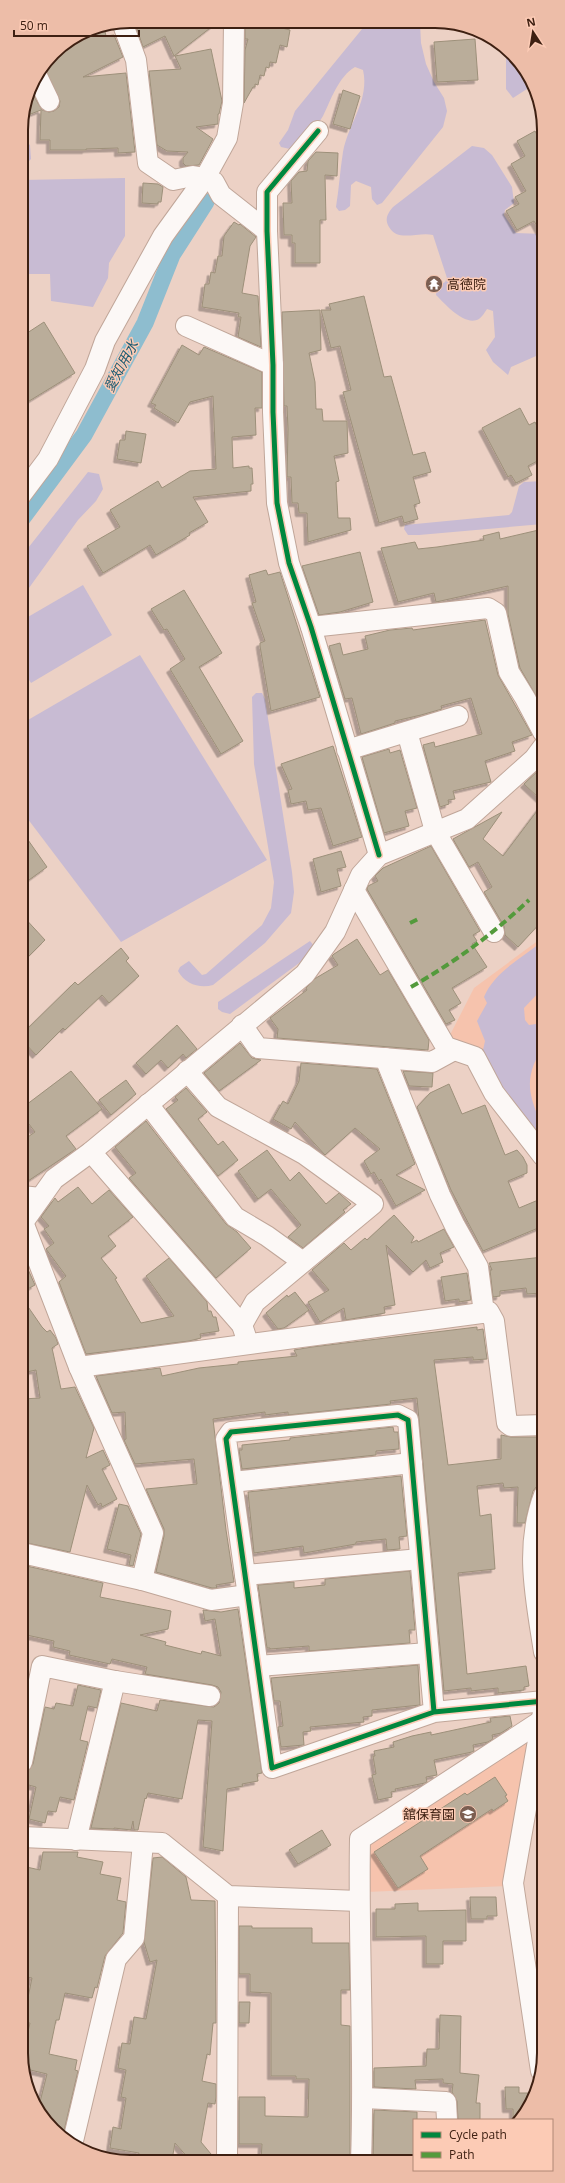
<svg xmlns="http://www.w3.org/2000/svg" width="565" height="2183" font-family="'Open Sans','Noto Sans JP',sans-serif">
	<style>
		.built { fill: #f6c3ad }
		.green { fill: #c8bbd3 }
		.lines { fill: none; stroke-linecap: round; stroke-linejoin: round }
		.stream { stroke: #8ebdcf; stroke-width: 5 }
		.canal { stroke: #8ebdcf; stroke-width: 17 }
		.building { fill: #baad9a; stroke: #9d907a; filter: url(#shadow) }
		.street-casing { stroke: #c0a699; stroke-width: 22 }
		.street { stroke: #fcf8f6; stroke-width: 20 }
		.quiet { stroke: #539a3c; stroke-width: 4; stroke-dasharray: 8 4; stroke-linecap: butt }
		.cycleway-casing { stroke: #fccbb5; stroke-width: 8 }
		.cycleway { stroke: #00873e; stroke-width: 5 }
		.labels { text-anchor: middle; stroke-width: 3; stroke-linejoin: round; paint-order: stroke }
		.poi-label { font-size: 13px; fill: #3e2012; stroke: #fccbb5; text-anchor: start }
		.water-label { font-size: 14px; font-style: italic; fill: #215f75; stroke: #fccbb5 }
		.rim { fill: none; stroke: #3e2012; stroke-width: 2 }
	</style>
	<defs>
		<filter id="shadow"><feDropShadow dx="-3.5" dy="3.5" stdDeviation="0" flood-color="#0004"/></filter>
	</defs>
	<rect width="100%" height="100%" fill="#ecd1c5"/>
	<g class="built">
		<polygon points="543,937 543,1145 449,1037 474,988"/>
		<polygon points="522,1743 532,1746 507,1886 366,1892 369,1844"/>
	</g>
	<g class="green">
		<path d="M367 23H420L421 43 426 64 434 82 444 98 447 111 443 127 382 203 377 205 372 199 371 187 356 181 351 185 350 206 345 210 339 211 336 207C339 189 340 170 343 152 348 124 370 100 363 70L355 67C338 77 331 100 323 116 315 130 303 141 290 149L281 147 279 143 288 130 295 111Z"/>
		<polygon points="506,49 517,58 530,87 513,98 506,89"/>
		<polygon points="21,138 30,145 31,159 21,169"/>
		<path d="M472 146 484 148 492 155 512 187 514 203 505 210 504 215 516 233 543 234V353L511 367 508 375 493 362 486 350 495 337 493 311 487 309C485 312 482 317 479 319 465 327 445 304 436 295L437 287 445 282 447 278 433 235C419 231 398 243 389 227 384 219 388 213 393 207Z"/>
		<polygon points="125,178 125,236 109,263 108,278 93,307 51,301 50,274 21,274 22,180"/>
		<polygon points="88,472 99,474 103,489 96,501 78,520 21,599 21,557"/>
		<polygon points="543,481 543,524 419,535 408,535 404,529 405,525 509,515 512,512 519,486 524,482"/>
		<polygon points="83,585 112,635 31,683 21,667 21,621"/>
		<polygon points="140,655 267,860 121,942 21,810 21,724"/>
		<path d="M256 693H262L265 699 292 872 294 892 291 913 265 943 213 985C200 989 185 984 178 971L180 967 189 961 202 975 206 974 262 925 271 908 274 882 254 764 252 697Z"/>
		<polygon points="310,941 314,946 306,958 230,1014 222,1012 218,1009 218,1002"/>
		<path d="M543 941V988L524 1008 525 1020 529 1025 543 1023V1047C539 1052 537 1058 534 1064 521 1097 543 1113 543 1142L501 1088 483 1050 485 1041 477 1021 487 1003 484 997C494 972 523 957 543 941Z"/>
	</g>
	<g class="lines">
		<polyline class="stream" points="65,45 69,55"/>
		<polyline class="canal" points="21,520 84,435 145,323 172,255 206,202"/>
	</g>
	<g class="building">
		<polygon points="146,21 211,22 208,24 214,25 174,56 165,36 143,47 136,26"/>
		<polygon points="266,24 290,30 287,47 280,45 276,63 270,62 269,68 266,67 264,76 260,75 258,85 255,84 255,87 253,87 244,103 245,50 248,39 245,39 245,26 255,25 265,27"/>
		<polygon points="104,27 106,36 114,35 123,57 83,77 126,73 135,152 118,153 118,148 86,149 86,150 50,150 50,140 40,140 41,110 23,117 29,88 42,110 49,112 54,111 59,107 60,101 45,69 49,67 47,62 51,56 72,46 71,41 85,31"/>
		<polygon points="475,39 478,80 437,82 434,42"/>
		<polygon points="211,49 222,101 219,114 218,114 218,124 196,127 213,139 199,165 186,166 183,163 183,158 188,152 167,151 157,145 149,71 181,69 175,56"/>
		<polygon points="343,90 360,96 350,129 333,124"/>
		<polygon points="535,131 543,146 543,237 534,221 517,230 506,211 519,204 515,197 526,191 511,164 525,156 517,141"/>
		<polygon points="316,152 338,153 337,176 325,175 326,220 320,220 320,263 295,263 295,243 292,243 292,235 284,235 283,203 292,203 291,181 299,172 307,171 308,161"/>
		<polygon points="143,183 158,184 163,187 161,202 158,202 158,204 142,203"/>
		<polygon points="234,222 239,225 240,224 256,237 250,246 242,293 258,296 261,347 238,337 241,317 238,317 239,313 202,307 205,284 209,284 211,272 215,273 218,256 222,256 224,236"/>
		<polygon points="364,296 384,377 391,376 413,455 425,452 431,472 413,477 420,503 414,505 418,519 404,523 402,516 379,523 343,392 351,390 340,346 331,348 321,310 331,310 329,304"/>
		<polygon points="320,310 321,350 309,353 315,382 316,409 322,409 323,421 347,421 348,453 334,456 339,481 336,482 338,518 350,518 351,530 308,542 307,513 299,513 298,503 292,503 291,477 287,477 288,429 287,406 284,406 282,312"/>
		<polygon points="44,322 75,373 21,406 21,337"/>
		<polygon points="182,345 199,355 204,347 262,372 262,408 255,408 256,435 232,437 233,468 249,466 249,468 252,468 253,484 251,484 251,491 193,497 208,522 189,533 190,535 156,555 150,545 103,573 87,546 120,527 110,510 158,481 162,488 190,471 216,469 213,396 190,402 178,423 154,408 156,405 151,403"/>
		<polygon points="520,408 529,425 535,422 543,438 543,458 528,466 532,475 516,483 511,475 508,477 482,428"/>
		<polygon points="126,431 146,434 141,463 117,459 120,440 125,440"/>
		<polygon points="543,529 543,708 520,668 508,614 508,586 436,602 434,593 398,602 381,548 415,542 418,549 437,547 484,540 483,536 499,532 500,539"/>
		<polygon points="360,552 373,602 340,612 319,615 302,566"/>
		<polygon points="266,570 268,575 280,572 320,697 271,711 260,646 260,643 265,641 252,603 256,602 249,575"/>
		<polygon points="184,590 222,653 199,667 243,741 221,754 170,669 185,659 167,629 164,630 151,609"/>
		<polygon points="485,620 498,675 532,735 512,742 515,751 485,761 491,782 453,791 455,799 448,800 449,804 440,807 423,745 434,742 435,747 482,734 471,698 441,706 442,709 421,715 395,721 395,723 361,734 352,698 345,699 329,646 340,643 343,655 368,649 365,636 390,630 412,628 413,630"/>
		<polygon points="333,746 362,837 333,846 321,808 308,810 306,801 291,804 288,790 292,789 281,764"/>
		<polygon points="389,749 390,753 400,750 417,808 405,811 409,826 384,833 362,757"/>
		<polygon points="543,766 543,802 524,784"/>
		<polygon points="543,803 543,920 518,947 505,935 504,926 484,892 492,887 478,862 469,867 453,839 502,812 483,839 503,856"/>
		<polygon points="21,830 47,867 22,885 22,840"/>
		<polygon points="431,846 480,931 473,935 477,941 472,944 487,967 452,988 461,1003 449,1010 455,1020 446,1024 367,889 368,886 378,881 375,876 383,868"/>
		<polygon points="341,851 346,867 337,869 341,886 321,892 313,859"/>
		<polygon points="22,915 45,940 22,963"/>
		<polygon points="357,939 380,975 388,970 429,1040 428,1050 277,1038 278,1029 270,1018 307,990 306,988 316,978 338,965 332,956 334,954"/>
		<polygon points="121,948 129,958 126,961 139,976 109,1003 102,995 65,1030 63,1028 36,1055 22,1040 22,1034 75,982 78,985"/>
		<polygon points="177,1025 197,1049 186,1058 183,1054 168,1068 161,1060 146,1074 136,1063"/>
		<polygon points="240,1043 252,1058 261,1060 219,1091 204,1073"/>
		<polygon points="301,1063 377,1069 415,1164 396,1175 425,1190 396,1206 381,1179 379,1181 374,1172 371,1174 364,1161 380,1149 355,1128 325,1155 295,1122 291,1129 273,1119 283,1101 288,1104 299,1081"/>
		<polygon points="71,1071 102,1109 66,1136 76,1149 22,1185 22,1141 35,1132 22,1115 22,1108"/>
		<polygon points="403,1071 433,1073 432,1087 409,1086"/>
		<polygon points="126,1080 136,1094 111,1115 99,1100"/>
		<polygon points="449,1084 462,1114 485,1105 505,1155 517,1150 523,1157 527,1165 527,1173 508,1181 519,1208 543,1198 543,1226 483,1251 451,1190 417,1107 430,1093"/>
		<polygon points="186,1088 207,1112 198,1119 218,1145 223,1141 238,1160 218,1176 166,1109 178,1100 175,1097"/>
		<polygon points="146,1121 226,1224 237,1232 251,1248 216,1278 129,1178 136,1173 115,1147"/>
		<polygon points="267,1150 290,1181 299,1172 326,1204 339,1193 351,1204 343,1210 345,1212 303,1248 288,1237 301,1225 271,1189 258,1199 238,1171"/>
		<polygon points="78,1187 92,1204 109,1190 133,1217 108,1236 116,1246 101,1258 117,1278 115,1279 141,1323 174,1316 146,1276 169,1258 207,1302 208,1311 211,1311 213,1317 216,1317 219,1331 200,1334 201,1338 189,1341 86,1354 59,1282 66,1276 46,1249 54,1243 44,1229 49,1226 41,1217 55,1198 58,1202"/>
		<polygon points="394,1215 414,1237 411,1243 417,1240 418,1242 444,1229 454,1247 440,1253 443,1262 430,1268 426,1260 413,1272 386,1245 395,1305 384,1307 385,1313 346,1320 344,1308 320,1322 308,1302 329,1290 312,1270 344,1243 351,1250 365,1238 367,1240"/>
		<polygon points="22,1256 35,1285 22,1292"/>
		<polygon points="543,1257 543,1293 527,1294 526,1288 500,1291 500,1296 493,1297 490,1270 492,1270 489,1263"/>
		<polygon points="467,1273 471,1300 459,1302 459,1299 445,1301 441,1277"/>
		<polygon points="295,1292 309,1310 284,1328 278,1329 266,1313 287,1295 288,1297"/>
		<polygon points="22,1298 42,1327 47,1332 50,1330 56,1338 58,1344 52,1348 61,1389 75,1387 94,1428 86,1458 103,1450 110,1465 102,1469 117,1499 102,1507 101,1503 98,1505 87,1485 70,1552 22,1542 22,1399 40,1398 36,1370 22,1373"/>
		<polygon points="477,1327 477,1330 483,1329 487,1359 473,1360 473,1357 434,1360 448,1465 501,1459 501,1435 511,1437 544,1437 544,1454 539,1455 541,1481 544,1481 544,1484 537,1486 533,1491 525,1523 517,1523 518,1487 504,1488 503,1483 477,1486 480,1516 491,1514 495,1569 458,1573 467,1674 526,1666 529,1686 524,1687 524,1690 498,1693 498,1688 471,1691 471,1688 444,1691 417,1398 390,1401 391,1404 288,1415 288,1412 265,1415 265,1412 213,1419 226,1530 234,1582 216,1585 217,1588 212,1588 156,1572 164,1536 164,1529 146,1489 197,1484 194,1459 135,1464 124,1440 126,1439 125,1412 112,1413 96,1376 160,1368 162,1376 199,1368 238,1364 238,1362 297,1356 294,1350 312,1347"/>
		<polygon points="393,1427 394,1432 398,1432 399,1449 376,1451 376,1455 242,1469 239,1450 242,1450 242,1445 290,1440 290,1438"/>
		<polygon points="401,1476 407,1536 399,1537 400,1549 387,1550 386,1539 356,1542 356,1544 304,1553 303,1546 254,1553 248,1492"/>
		<polygon points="119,1504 128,1506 141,1534 133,1566 129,1565 131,1555 107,1549"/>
		<polygon points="22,1565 103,1583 100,1597 171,1611 168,1629 140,1635 166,1642 165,1645 201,1654 202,1651 221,1656 215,1619 205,1621 203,1610 221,1612 238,1609 262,1773 257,1774 258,1781 242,1784 243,1786 227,1789 223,1851 203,1847 212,1721 198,1720 182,1799 148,1793 146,1799 145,1798 138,1830 134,1830 133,1821 131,1830 114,1828 114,1829 91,1828 121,1703 157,1711 160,1700 214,1707 219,1703 221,1692 218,1687 212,1685 145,1674 147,1667 112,1659 110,1664 69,1655 70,1651 53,1647 54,1641 22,1634"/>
		<polygon points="410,1571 415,1630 409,1630 410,1643 309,1651 309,1646 270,1649 270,1648 267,1648 258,1585 294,1582 294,1588 325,1585 325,1579"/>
		<polygon points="418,1665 420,1705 372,1710 372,1716 363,1717 364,1722 310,1727 311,1731 303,1732 304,1745 281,1747 278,1727 283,1726 280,1701 274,1701 271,1678"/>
		<polygon points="78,1685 101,1690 97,1708 88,1706 80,1740 88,1742 74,1800 60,1797 56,1812 48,1811 45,1823 29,1819 36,1787 25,1784 28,1771 33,1764 45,1707 54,1709 56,1703 73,1706"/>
		<polygon points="510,1716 512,1726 501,1733 492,1735 493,1739 488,1742 473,1745 474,1751 472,1752 434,1760 437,1775 426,1777 427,1782 425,1783 395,1789 396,1791 391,1792 392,1797 378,1800 372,1775 376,1774 373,1756 375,1756 374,1751 394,1747 393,1742 412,1736 431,1732 431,1735 491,1722 490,1718"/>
		<polygon points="495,1777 507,1795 505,1796 508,1801 493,1811 492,1809 420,1856 428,1869 398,1888 374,1852 465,1793 467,1795"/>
		<polygon points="322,1830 331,1845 298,1864 289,1850"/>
		<polygon points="43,1852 78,1852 77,1857 103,1862 100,1874 121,1878 117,1900 126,1902 123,1933 105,1956 97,1988 95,1987 92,1998 65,1993 59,2020 56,2020 49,2054 77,2060 75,2070 78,2071 63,2135 53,2130 38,2110 47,2074 22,2068 22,2057 30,2023 23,2022 32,1978 22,1976 25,1954 22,1953 22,1866 40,1870"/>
		<polygon points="162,1857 186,1877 191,1900 215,1901 216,2023 213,2023 210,2055 207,2054 202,2081 216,2084 216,2097 215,2104 208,2103 201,2142 216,2160 190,2160 175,2143 172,2160 137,2160 139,2153 110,2148 113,2127 121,2129 126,2098 121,2097 126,2070 118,2068 122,2043 130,2044 134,2017 146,2019 157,1960 150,1962 144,1942 153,1858"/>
		<polygon points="470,1897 496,1897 497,1916 487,1916 487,1919 471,1919"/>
		<polygon points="418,1903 418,1911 466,1910 466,1941 443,1941 443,1964 426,1964 426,1936 376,1937 376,1909 395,1909 395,1904"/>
		<polygon points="239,1926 252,1926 252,1928 312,1928 312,1943 349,1943 350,1990 341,1990 341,2025 350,2026 350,2161 261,2160 262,2144 239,2144 239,2097 265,2097 265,2116 308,2117 309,2079 296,2079 296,2076 271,2076 271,1993 250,1992 250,1974 239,1974"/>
		<polygon points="239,2002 250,2002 249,2023 239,2023"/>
		<polygon points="440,2015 461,2016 460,2073 479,2075 476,2103 480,2103 480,2120 458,2120 457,2101 452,2092 453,2084 443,2083 443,2079 415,2080 416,2089 374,2087 374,2068 426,2066 427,2049 439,2049"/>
		<polygon points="505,2087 519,2087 519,2093 536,2093 520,2120 513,2120 513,2109 506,2109"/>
		<polygon points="374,2110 417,2112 417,2120 414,2120 414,2161 373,2161"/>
	</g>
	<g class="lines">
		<defs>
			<g id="street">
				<polyline points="122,22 136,60 148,163 173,180 193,176 205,178 214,182 221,195 267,231"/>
				<polyline points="37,76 49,101"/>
				<polyline points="318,131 267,192 267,231 273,365 273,412 277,503 289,563 311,627 379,855"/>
				<polyline points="186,326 273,365"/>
				<polyline points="21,495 48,459 95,369 105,341 163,236 205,178 227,138 233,103 234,22"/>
				<polyline points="311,627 488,608 496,613 509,672 525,698 543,732"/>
				<polyline points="407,732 435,831 494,932"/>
				<polyline points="347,750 458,716"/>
				<polyline points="354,890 446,1047 475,1057 494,1093 543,1156"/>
				<polyline points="242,1025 258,1048 432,1062 454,1050"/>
				<polyline points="385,1058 440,1195 455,1226 478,1267 484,1313"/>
				<polyline points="187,1071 218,1107 304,1154 373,1204 255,1302 242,1325"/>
				<polyline points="148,1104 235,1217 267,1236 303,1262"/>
				<polyline points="91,1152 242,1325 246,1337"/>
				<polyline points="22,1196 40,1198"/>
				<polyline points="23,1222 79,1367 153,1533 142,1580"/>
				<polyline points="22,1224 54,1179 91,1152 305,974 335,932 361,875 379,855 467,819 534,759 543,747"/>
				<polyline points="79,1367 489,1312 494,1321 507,1423 511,1426 544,1425"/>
				<polyline points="232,1482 412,1463"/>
				<path d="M544 1495C524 1547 536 1599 544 1652"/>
				<polyline points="22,1553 142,1580 211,1600 248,1595"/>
				<polyline points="245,1575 420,1559"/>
				<polyline points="258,1666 428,1653"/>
				<polyline points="434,1712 408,1420 398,1415 231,1432 226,1439 272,1768 434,1712 544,1701"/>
				<polyline points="22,1762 42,1666 115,1681 210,1696"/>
				<polyline points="22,1837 162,1843 228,1896 359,1901"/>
				<polyline points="76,1840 115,1681"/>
				<polyline points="541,2071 513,1883 543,1712"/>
				<polyline points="364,2098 446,2102 447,2120"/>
				<polyline points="73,2141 116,1959 134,1938 143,1843"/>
				<polyline points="227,2160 228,1896"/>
				<path d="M361 2161C365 2054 358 1947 360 1839L541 1721"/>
			</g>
		</defs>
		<use href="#street" class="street-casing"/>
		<use href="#street" class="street"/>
		<g class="quiet">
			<polyline points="410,923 420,918"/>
			<path d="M411 987C455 962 493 934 529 900"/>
		</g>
		<defs>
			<g id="cycleway">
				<polyline points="318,131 267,192 267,231 273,365 273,412 277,503 289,563 311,627 379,855"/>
				<polyline points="434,1712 408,1420 398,1415 231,1432 226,1439 272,1768 434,1712 544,1701"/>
			</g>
		</defs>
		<use href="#cycleway" class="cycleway-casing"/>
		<use href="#cycleway" class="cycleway"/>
	</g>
	<defs>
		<symbol id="temple-disc" viewBox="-11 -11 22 22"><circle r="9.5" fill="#7b5e51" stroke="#fccbb5"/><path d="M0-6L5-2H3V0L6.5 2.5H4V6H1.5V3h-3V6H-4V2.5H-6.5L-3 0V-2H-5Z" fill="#fff"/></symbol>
		<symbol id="school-disc" viewBox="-11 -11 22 22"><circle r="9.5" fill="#7b5e51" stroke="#fccbb5"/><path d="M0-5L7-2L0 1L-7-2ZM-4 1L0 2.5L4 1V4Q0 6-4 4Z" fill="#fff"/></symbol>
	</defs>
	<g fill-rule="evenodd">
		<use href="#temple-disc" x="424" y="274" width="20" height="20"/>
		<use href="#school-disc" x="458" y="1804" width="20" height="20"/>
	</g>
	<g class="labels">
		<g class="poi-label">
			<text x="447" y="289">高徳院</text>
			<text x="455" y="1819" text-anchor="end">舘保育園</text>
		</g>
		<g class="water-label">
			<text transform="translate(121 366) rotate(-62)" y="5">愛知用水</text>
		</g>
	</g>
	<path d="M0 0H565V2183H0ZM130 28H435A102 102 0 0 1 537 130V2053A102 102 0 0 1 435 2155H130A102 102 0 0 1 28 2053V130A102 102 0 0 1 130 28Z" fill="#edbda8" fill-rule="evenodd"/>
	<path class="rim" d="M130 28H435A102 102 0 0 1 537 130V2053A102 102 0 0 1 435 2155H130A102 102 0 0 1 28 2053V130A102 102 0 0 1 130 28Z"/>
	<rect x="413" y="2119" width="140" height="52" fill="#fccbb5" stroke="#b08774"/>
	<rect x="421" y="2132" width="20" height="6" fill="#00873e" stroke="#b08774"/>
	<text x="449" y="2139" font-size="12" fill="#3e2012">Cycle path</text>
	<rect x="421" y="2152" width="20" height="6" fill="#539a3c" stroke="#b08774"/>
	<text x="449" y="2159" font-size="12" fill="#3e2012">Path</text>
	<g transform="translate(533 32) rotate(348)" stroke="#fccbb5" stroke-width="3" paint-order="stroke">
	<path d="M0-3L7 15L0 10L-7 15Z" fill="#3e2012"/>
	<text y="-6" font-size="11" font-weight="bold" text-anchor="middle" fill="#3e2012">N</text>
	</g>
	<path d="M14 30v6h125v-6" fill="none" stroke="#3e2012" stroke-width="2"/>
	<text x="20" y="30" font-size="12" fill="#3e2012" stroke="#fccbb5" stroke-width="3" paint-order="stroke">50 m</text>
</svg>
